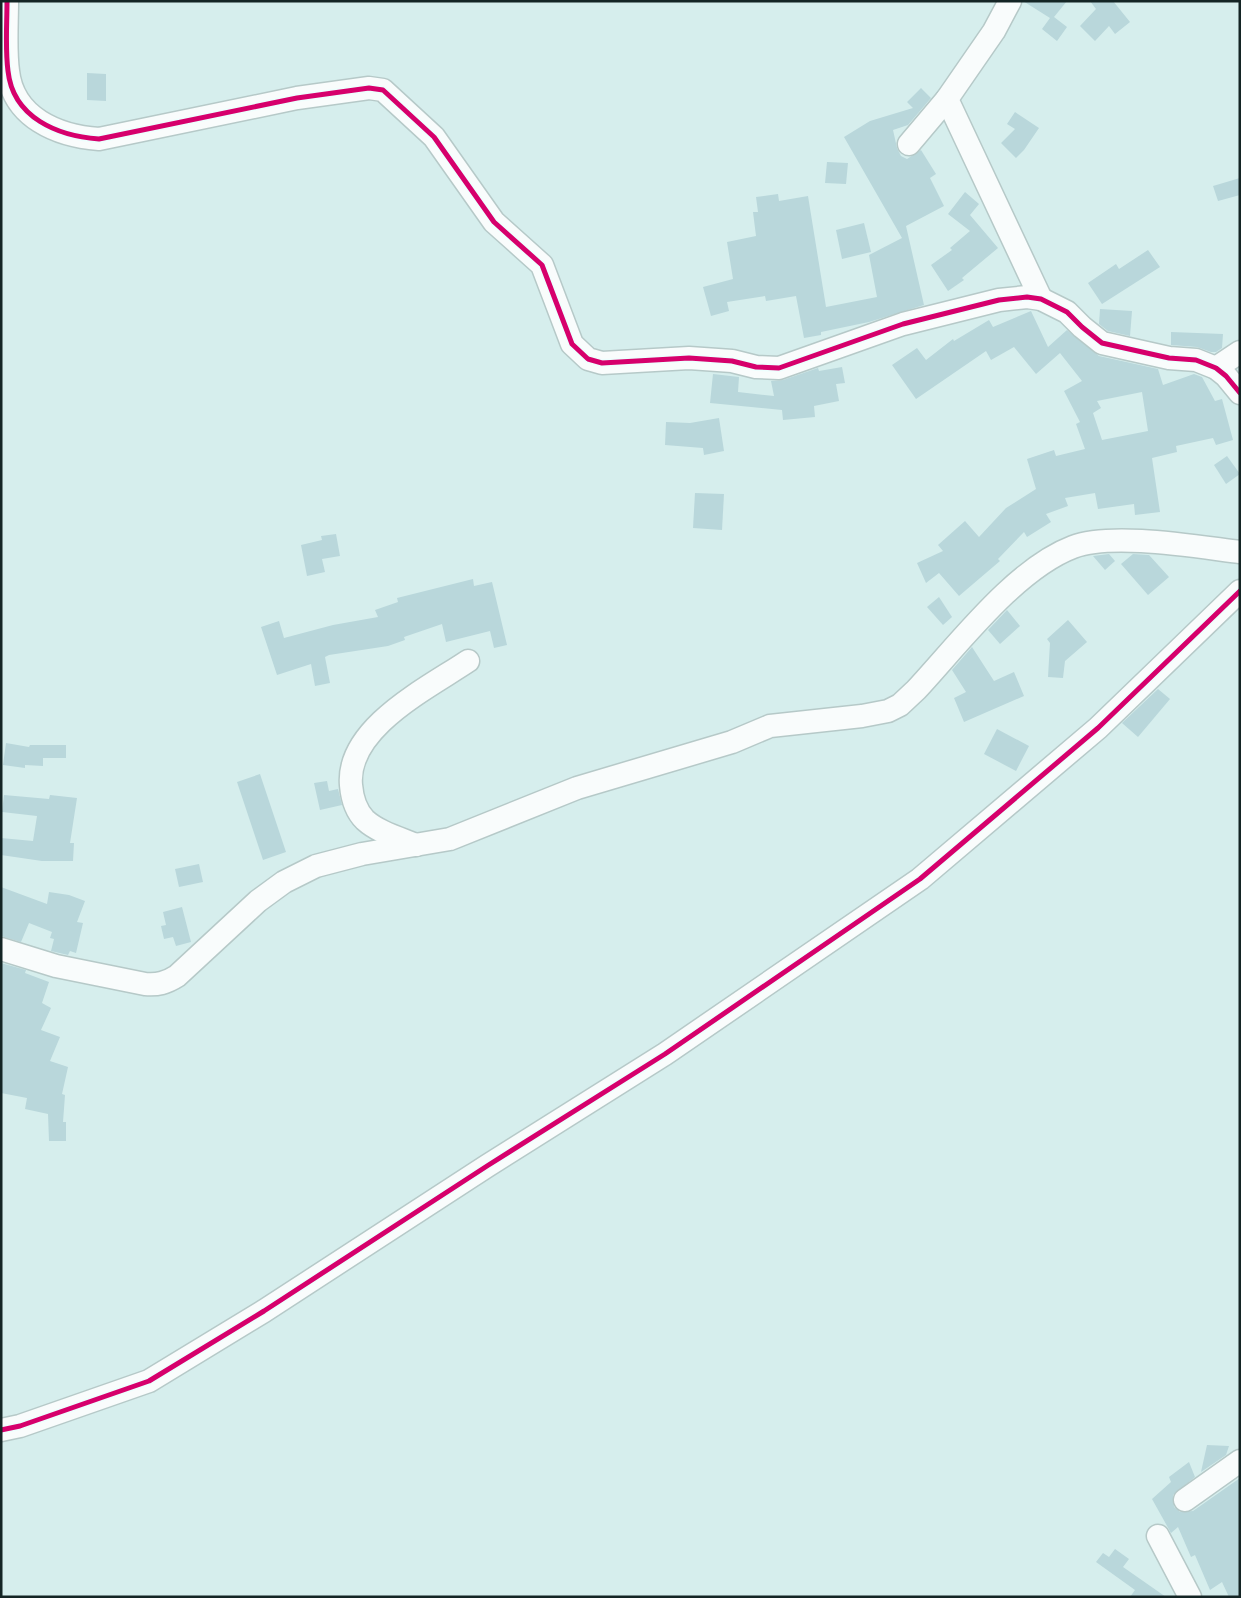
<svg xmlns="http://www.w3.org/2000/svg" width="1241" height="1598" font-family="Karla,sans-serif">
	<style>
		.building { fill: #b9d7db; fill-rule: evenodd }
		.lines { fill: none; stroke-linecap: round; stroke-linejoin: round }
		.minor-casing { stroke: #b6c9c8; stroke-width: 25 }
		.minor { stroke: #f9fcfc; stroke-width: 22 }
		.cycleway-casing { stroke: #edfffe; stroke-width: 8 }
		.cycleway { stroke: #d6006c; stroke-width: 5 }
	</style>
	<rect width="100%" height="100%" fill="#d6eeed"/>
	<g class="building">
		<polygon points="1023,1 1067,1 1054,17 1067,27 1057,41 1042,29 1050,18"/>
		<polygon points="1090,1 1113,1 1130,22 1115,34 1109,26 1095,41 1080,26 1096,9"/>
		<polygon points="87,73 106,74 106,101 87,100"/>
		<polygon points="921,88 931,98 908,125 893,130 897,148 901,156 907,159 921,150 936,174 930,178 944,206 906,226 924,305 869,322 821,332 821,335 804,338 796,296 766,301 765,296 727,302 729,311 711,316 703,287 733,279 727,242 756,236 753,212 758,212 756,197 778,194 779,201 808,196 826,307 877,297 869,255 902,238 844,137 870,121 913,108 907,102"/>
		<polygon points="1015,112 1039,128 1024,150 1016,158 1001,143 1015,129 1007,124"/>
		<polygon points="827,162 848,163 846,184 825,183"/>
		<polygon points="1240,178 1240,195 1218,201 1213,186"/>
		<polygon points="965,192 979,204 970,215 998,248 962,278 964,280 948,291 931,265 952,250 950,248 970,231 948,214"/>
		<polygon points="864,223 871,252 842,259 836,230"/>
		<polygon points="1148,250 1160,267 1102,304 1088,283 1116,264 1119,269"/>
		<polygon points="1100,309 1132,311 1130,336 1108,331 1099,324"/>
		<path d="M1031 311 1048 347 1067 330 1099 356 1158 369 1163 385 1194 374 1202 377 1215 401 1222 399 1233 440 1216 445 1213 438 1176 446 1177 452 1152 458 1160 512 1135 515 1134 504 1098 509 1095 493 1065 498 1068 506 1046 514 1051 522 1027 537 1024 532 998 559 1000 561 959 596 939 573 926 583 917 563 943 551 938 545 965 521 979 537 1006 508 1036 489 1027 459 1054 450 1056 456 1085 449 1076 424 1080 422 1064 391 1082 381 1060 353 1036 374 1014 347 991 360 986 351 916 399 892 365 917 348 926 360 953 339 954 341 989 320 993 327ZM1142 392 1148 431 1102 440 1093 413 1101 408 1097 401Z"/>
		<polygon points="1171,332 1223,334 1222,348 1216,352 1211,352 1197,347 1171,345"/>
		<polygon points="842,367 845,383 836,384 839,401 814,406 815,417 783,420 782,410 710,403 713,374 739,377 738,392 774,396 771,381 783,380 818,368 819,371"/>
		<polygon points="719,418 724,451 704,455 703,448 665,445 666,422 690,423"/>
		<polygon points="1227,456 1240,474 1226,484 1214,465"/>
		<polygon points="695,493 724,494 722,530 693,528"/>
		<polygon points="336,534 340,556 322,559 325,572 307,576 301,545 322,540 321,536"/>
		<polygon points="1109,554 1115,561 1105,570 1093,556"/>
		<polygon points="1133,554 1149,555 1169,577 1148,595 1121,564"/>
		<polygon points="473,579 474,586 492,582 507,645 494,648 490,631 446,642 442,624 404,637 405,640 388,646 329,655 325,657 330,683 315,686 311,664 277,675 261,627 279,621 284,638 333,625 378,617 375,610 398,602 397,598"/>
		<polygon points="939,597 952,617 943,625 927,607"/>
		<polygon points="1007,610 1020,626 1000,644 988,630"/>
		<polygon points="1068,620 1087,642 1065,661 1063,678 1048,677 1050,643 1047,639"/>
		<polygon points="972,647 994,681 1014,672 1024,696 964,722 954,698 966,692 952,670"/>
		<polygon points="1158,689 1170,699 1138,737 1122,723"/>
		<polygon points="997,729 1029,746 1016,771 984,754"/>
		<polygon points="6,743 29,747 30,745 66,745 66,758 43,758 43,766 25,765 25,768 3,765"/>
		<polygon points="260,774 286,852 263,860 237,782"/>
		<polygon points="327,781 329,791 338,789 342,805 320,810 314,783"/>
		<polygon points="4,795 49,799 50,795 77,798 70,843 74,843 73,861 42,861 1,855 1,838 33,841 37,816 2,812"/>
		<polygon points="199,864 203,882 179,887 175,869"/>
		<polygon points="1,887 47,904 49,892 69,895 85,901 77,922 83,923 76,953 70,951 68,955 51,951 54,939 50,938 52,932 29,923 21,942 1,936"/>
		<polygon points="182,907 191,942 176,946 173,937 164,939 161,926 166,925 163,912"/>
		<polygon points="1,963 26,970 25,973 49,982 42,1003 51,1008 41,1030 60,1037 50,1061 68,1067 62,1094 65,1095 63,1122 66,1122 66,1141 49,1141 48,1114 25,1109 27,1098 1,1093"/>
		<polygon points="1207,1445 1229,1446 1226,1455 1201,1472"/>
		<polygon points="1189,1462 1195,1477 1173,1495 1174,1507 1180,1512 1193,1511 1240,1478 1240,1597 1229,1597 1222,1582 1210,1590 1195,1555 1191,1557 1178,1527 1171,1533 1152,1499 1171,1482 1169,1477"/>
		<polygon points="1115,1549 1129,1559 1123,1567 1166,1597 1130,1597 1135,1590 1096,1562 1103,1553 1109,1557"/>
	</g>
	<g class="lines">
		<defs>
			<g id="minor">
				<path d="M7 1C7 24 5 49 8 71 13 118 58 136 99 139L297 98 369 88 383 90 434 137 494 222 542 265 572 344 588 359 602 363 689 358 732 361 756 367 779 368 903 324 999 300 1027 297 1041 299 1067 312 1082 327 1102 343 1169 358 1196 360 1216 368 1226 376 1240 393"/>
				<polyline points="1010,1 994,31 947,99 1041,299"/>
				<polyline points="909,144 947,99"/>
				<polyline points="1216,368 1240,352"/>
				<path d="M416 845C399 838 378 832 365 820 356 811 352 797 351 785 346 728 428 688 468 661"/>
				<path d="M1 949 56 966 145 984C158 985 166 983 177 976L258 901 284 882 316 866 362 854 450 839 577 788 732 742 770 726 862 716 888 711 900 705 916 690C958 645 1015 569 1073 547 1112 532 1198 547 1240 552"/>
				<polyline points="1,1430 20,1426 149,1381 264,1311 487,1166 665,1054 920,879 1098,728 1240,591"/>
				<polyline points="1185,1500 1240,1461"/>
				<polyline points="1158,1536 1190,1597"/>
			</g>
		</defs>
		<use href="#minor" class="minor-casing"/>
		<use href="#minor" class="minor"/>
		<defs>
			<g id="cycleway">
				<path d="M7 1C7 24 5 49 8 71 13 118 58 136 99 139L297 98 369 88 383 90 434 137 494 222 542 265 572 344 588 359 602 363 689 358 732 361 756 367 779 368 903 324 999 300 1027 297 1041 299 1067 312 1082 327 1102 343 1169 358 1196 360 1216 368 1226 376 1240 393"/>
				<polyline points="1,1430 20,1426 149,1381 264,1311 487,1166 665,1054 920,879 1098,728 1240,591"/>
			</g>
		</defs>
		<use href="#cycleway" class="cycleway-casing"/>
		<use href="#cycleway" class="cycleway"/>
	</g>
	<rect width="1241" height="1598" fill="none" stroke="#142525" stroke-width="5"/>
</svg>
